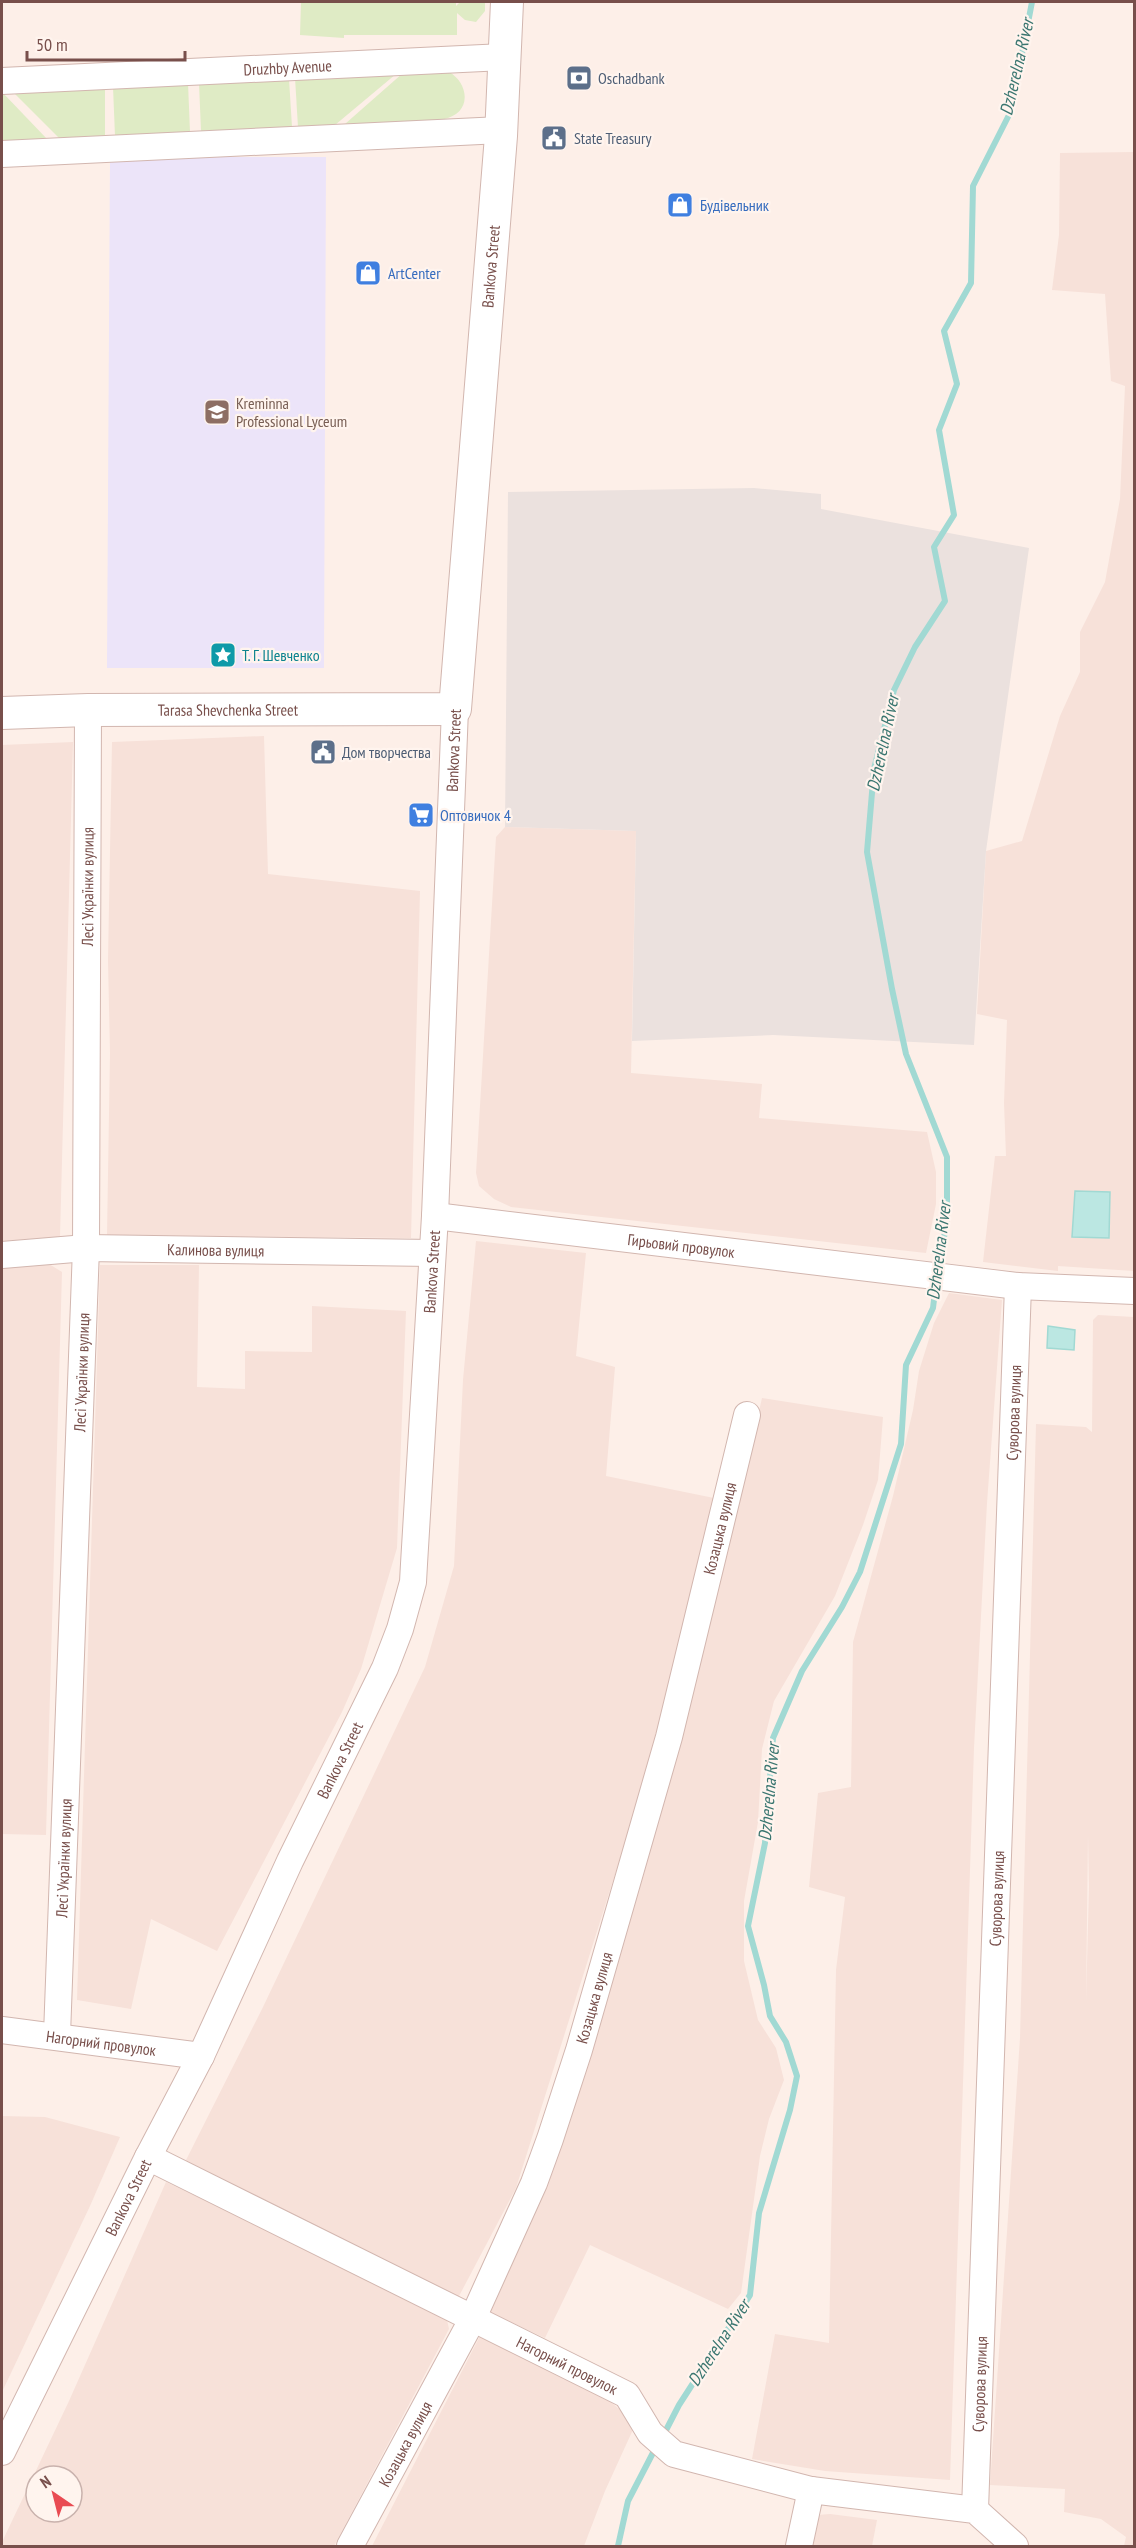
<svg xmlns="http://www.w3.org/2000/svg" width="1136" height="2548" font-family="'PT Sans Narrow',sans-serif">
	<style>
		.residential { fill: #f7e1d9; fill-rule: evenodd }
		.industrial { fill: #ebe1de }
		.education { fill: #ece4f9 }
		.green { fill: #dfebc5 }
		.water { fill: #bbe7e2; stroke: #a1d9d3; stroke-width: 1.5 }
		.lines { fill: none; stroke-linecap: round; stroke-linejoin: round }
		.stream { stroke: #a1d9d3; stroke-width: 6 }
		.minor-casing { stroke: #d2b6af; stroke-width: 28 }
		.tertiary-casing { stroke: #d2b6af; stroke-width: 34 }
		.minor { stroke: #fff; stroke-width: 26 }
		.tertiary { stroke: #fff; stroke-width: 32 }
		.labels { text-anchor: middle; stroke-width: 4.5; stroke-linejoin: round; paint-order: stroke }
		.street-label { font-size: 16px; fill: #784f4b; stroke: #fff4ee }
		.service-label { font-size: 16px; fill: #4e5e75; stroke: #fff4ee; text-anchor: start }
		.shop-label { font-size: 16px; fill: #366cbe; stroke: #fff4ee; text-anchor: start }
		.education-label { font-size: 16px; fill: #785e54; stroke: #fff4ee; text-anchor: start }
		.culture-label { font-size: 16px; fill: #0d838f; stroke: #fff4ee; text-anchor: start }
		.water-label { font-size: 18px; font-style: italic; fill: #3a7670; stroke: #fff4ee }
	</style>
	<rect width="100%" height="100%" fill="#fdefe8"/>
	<g class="residential">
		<polygon points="1134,152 1134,1271 1058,1266 1058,1271 983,1262 995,1156 1006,1156 1004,1103 1007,1020 977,1014 986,851 1022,841 1060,716 1080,672 1080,632 1105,582 1120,499 1125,386 1111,381 1105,294 1052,290 1059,235 1060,153"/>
		<polygon points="264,736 268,874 420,891 411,1238 107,1235 110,1053 108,961 112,742"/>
		<polygon points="73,742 60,1237 2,1241 2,745"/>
		<polygon points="505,827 636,831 631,1073 762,1084 759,1118 927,1132 936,1172 936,1204 926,1253 511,1207 494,1199 479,1186 476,1173 496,837"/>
		<polygon points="476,1241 586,1253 576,1356 615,1367 606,1476 714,1498 667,1698 623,1849 516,2188 458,2298 185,2162 263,2007 425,1667 454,1566 463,1380"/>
		<polygon points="49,1264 62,1272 46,1835 2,1834 2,1268"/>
		<polygon points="100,1265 199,1265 197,1387 245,1389 245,1351 312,1352 312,1306 406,1311 397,1548 361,1669 342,1712 217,1951 151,1919 131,2009 77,2000"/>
		<polygon points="949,1293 1002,1300 987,1503 974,1748 950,2480 825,2471 752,2459 775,2334 829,2343 836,1970 845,1897 809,1887 818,1793 851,1787 853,1642 893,1496 913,1410 919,1371 934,1323"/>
		<path d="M1098 1315 1134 1317V2546H1124L1126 2537 1101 2519 1064 2512 1065 2489 990 2485 1020 2038 1036 1424 1086 1427 1092 1432 1093 1320ZM1088 1835 1089 1887 1086 2002Z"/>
		<polygon points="762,1398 883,1417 878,1480 863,1525 835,1596 774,1701 762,1749 758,1822 744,1901 744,1961 758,2020 776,2048 784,2080 769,2119 760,2156 741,2293 728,2309 590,2245 545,2338 489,2312 663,1799 724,1567"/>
		<polygon points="2,2116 45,2117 120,2137 90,2206 2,2392"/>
		<path d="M166 2182 369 2278 447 2320 449 2329 334 2546H2V2542L69 2401ZM36 2476H72V2512H36Z"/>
		<polygon points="481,2334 600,2393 636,2423 605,2491 584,2546 372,2546"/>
		<polygon points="830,2514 877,2520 872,2546 811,2546 818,2515"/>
	</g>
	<polygon class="industrial" points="754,488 821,494 821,509 1029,548 986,851 974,1045 773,1035 632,1041 636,831 505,827 508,492"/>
	<polygon class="education" points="110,157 326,157 324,668 107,668"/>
	<g class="green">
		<polygon points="301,2 456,2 456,6 460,2 485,2 485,11 476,22 465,20 457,13 457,35 344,35 344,38 300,35"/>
		<path d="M445 70C466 78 475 109 448 118 438 122 426 120 415 121 392 122 368 123 345 124L403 73Z"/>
		<polygon points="396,74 335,125 298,127 295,78"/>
		<polygon points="289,79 292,127 201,131 199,83"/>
		<polygon points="188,83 190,132 115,136 113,87"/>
		<polygon points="105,87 105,136 59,138 12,91"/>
		<polygon points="2,92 47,139 2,141"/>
	</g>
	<g class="water">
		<polygon points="1075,1191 1110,1192 1109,1238 1072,1237"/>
		<polygon points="1048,1326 1075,1330 1074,1350 1047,1348"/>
	</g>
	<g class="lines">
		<g class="stream">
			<polyline points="939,1270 947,1218 947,1157 906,1054 892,989 867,852 874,769 894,690 915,647 945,601 934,547 954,515 939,430 957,384 944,331 971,283 973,186 1011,111 1032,2"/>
			<polyline points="663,2436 679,2405 750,2295 759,2213 790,2110 797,2076 786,2042 770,2016 764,1985 748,1926 765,1843 773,1738 802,1671 842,1607 860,1572 901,1444 906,1365 933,1308 936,1283"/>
			<polyline points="618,2546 628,2501 656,2447"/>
		</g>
		<defs>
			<g id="minor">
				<path id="s1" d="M2 81 504 57"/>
				<polyline points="2,154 501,130"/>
				<path id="s2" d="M435 1216 1018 1286 1134 1291"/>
				<path id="s3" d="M2 1255 86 1248 432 1253"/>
				<path id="s4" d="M2 2030 201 2056"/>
				<path id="s5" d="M57 2035 86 1248 88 710"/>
				<path id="s6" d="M148 2157 627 2395 650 2433 674 2454 811 2490 975 2510 1015 2546"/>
				<path id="s7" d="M2 2452 148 2157 201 2056 290 1861 385 1668 400 1629 413 1582 414 1564 435 1216 455 709"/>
				<path id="s8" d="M975 2510 1018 1286"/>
				<path id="s9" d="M350 2546 472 2320 534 2183 550 2139 579 2050 669 1737 747 1415"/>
				<polyline points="799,2546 811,2490"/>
			</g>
			<g id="tertiary">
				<path id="s10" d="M2 713 88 710 455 709 501 136 507 2"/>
			</g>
		</defs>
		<use href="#minor" class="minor-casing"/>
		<use href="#tertiary" class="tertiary-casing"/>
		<use href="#minor" class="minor"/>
		<use href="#tertiary" class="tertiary"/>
	</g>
	<defs>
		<symbol id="bank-square" viewBox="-11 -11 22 22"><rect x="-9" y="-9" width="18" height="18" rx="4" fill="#5c6f8a" stroke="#fff4ee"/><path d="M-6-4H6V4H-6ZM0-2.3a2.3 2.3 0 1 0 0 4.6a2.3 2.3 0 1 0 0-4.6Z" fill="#fff"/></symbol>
		<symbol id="civic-square" viewBox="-11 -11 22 22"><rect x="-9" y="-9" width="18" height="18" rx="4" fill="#5c6f8a" stroke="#fff4ee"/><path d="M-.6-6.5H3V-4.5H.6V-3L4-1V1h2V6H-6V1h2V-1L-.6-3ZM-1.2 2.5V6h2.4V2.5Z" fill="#fff"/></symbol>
		<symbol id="shop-square" viewBox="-11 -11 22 22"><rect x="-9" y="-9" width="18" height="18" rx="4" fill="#3f7fe0" stroke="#fff4ee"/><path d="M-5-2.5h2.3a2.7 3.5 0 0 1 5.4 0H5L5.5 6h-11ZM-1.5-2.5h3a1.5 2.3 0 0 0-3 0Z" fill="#fff"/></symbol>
		<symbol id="university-square" viewBox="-11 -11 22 22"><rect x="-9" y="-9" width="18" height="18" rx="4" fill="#8d6e63" stroke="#fff4ee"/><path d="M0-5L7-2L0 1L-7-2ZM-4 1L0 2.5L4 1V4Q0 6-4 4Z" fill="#fff"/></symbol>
		<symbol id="sight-square" viewBox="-11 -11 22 22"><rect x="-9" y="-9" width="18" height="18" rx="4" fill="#0f9aa8" stroke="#fff4ee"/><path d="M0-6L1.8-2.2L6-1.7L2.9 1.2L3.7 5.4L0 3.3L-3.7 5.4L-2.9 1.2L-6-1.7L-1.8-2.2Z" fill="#fff"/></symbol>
		<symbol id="supermarket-square" viewBox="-11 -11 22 22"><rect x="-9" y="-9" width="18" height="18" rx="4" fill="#3f7fe0" stroke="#fff4ee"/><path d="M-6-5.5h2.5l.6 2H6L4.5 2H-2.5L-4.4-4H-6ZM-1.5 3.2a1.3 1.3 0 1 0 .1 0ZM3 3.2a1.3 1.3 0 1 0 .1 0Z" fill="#fff"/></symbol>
	</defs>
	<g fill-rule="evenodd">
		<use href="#bank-square" x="564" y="63" width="30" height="30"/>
		<use href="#civic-square" x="539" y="123" width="30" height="30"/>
		<use href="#shop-square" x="665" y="190" width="30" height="30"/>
		<use href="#shop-square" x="353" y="258" width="30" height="30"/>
		<use href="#university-square" x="202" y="397" width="30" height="30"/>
		<use href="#sight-square" x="208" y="640" width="30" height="30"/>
		<use href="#civic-square" x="308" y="737" width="30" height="30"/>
		<use href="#supermarket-square" x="406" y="800" width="30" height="30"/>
	</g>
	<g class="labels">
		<g class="street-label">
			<text dy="6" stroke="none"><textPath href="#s1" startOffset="286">Druzhby Avenue</textPath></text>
			<text dy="6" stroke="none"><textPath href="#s10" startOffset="897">Bankova Street</textPath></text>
			<text dy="6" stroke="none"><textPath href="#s10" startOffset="226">Tarasa Shevchenka Street</textPath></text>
			<text dy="6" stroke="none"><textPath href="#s7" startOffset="1796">Bankova Street</textPath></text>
			<text dy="6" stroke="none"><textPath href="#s5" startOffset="1149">Лесі Українки вулиця</textPath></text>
			<text dy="6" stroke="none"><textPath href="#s2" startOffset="248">Гирьовий провулок</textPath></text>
			<text dy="6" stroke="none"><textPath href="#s3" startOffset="214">Калинова вулиця</textPath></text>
			<text dy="6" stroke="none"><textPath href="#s7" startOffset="1274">Bankova Street</textPath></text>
			<text dy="6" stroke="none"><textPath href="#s5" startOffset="663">Лесі Українки вулиця</textPath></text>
			<text dy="6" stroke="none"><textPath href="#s8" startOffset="1098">Суворова вулиця</textPath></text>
			<text dy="6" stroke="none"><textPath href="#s9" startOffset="1088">Козацька вулиця</textPath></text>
			<text dy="6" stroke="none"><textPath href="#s7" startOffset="770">Bankova Street</textPath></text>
			<text dy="6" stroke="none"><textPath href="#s5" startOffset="177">Лесі Українки вулиця</textPath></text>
			<text dy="6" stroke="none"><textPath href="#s8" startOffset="612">Суворова вулиця</textPath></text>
			<text dy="6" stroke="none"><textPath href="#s9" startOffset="602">Козацька вулиця</textPath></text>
			<text dy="6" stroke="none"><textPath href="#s4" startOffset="100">Нагорний провулок</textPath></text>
			<text dy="6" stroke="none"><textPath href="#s7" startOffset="284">Bankova Street</textPath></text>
			<text dy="6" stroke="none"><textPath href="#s6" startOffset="468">Нагорний провулок</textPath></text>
			<text dy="6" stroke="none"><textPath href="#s8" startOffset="126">Суворова вулиця</textPath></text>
			<text dy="6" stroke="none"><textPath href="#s9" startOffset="116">Козацька вулиця</textPath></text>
		</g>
		<g class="service-label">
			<text x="598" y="84">Oschadbank</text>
			<text x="574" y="144">State Treasury</text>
			<text x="342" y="758">Дом творчества</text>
		</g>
		<g class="shop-label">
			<text x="700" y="211">Будівельник</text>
			<text x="388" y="279">ArtCenter</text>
			<text x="440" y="821">Оптовичок 4</text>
		</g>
		<g class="education-label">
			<text x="236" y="409">Kreminna<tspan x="236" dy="18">Professional Lyceum</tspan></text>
		</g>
		<g class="culture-label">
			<text x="242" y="661">Т. Г. Шевченко</text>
		</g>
		<g class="water-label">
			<text transform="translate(1017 67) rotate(-77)" y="6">Dzherelna River</text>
			<text transform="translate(883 743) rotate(-78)" y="6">Dzherelna River</text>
			<text transform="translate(939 1251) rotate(-83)" y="6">Dzherelna River</text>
			<text transform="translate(769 1792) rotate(-85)" y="6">Dzherelna River</text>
			<text transform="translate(719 2343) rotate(-57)" y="6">Dzherelna River</text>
		</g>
	</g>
	<rect width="1136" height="2548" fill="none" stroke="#784f4b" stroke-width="6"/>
	<g transform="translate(54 2494) rotate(325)"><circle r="28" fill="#fff4ee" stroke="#c9b2ad" stroke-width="1.5"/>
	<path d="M0-4.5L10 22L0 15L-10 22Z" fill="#e94b52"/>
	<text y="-9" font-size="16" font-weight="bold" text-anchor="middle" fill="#784f4b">N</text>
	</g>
	<path d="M27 51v9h158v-9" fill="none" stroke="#784f4b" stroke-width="3"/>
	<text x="36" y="51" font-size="18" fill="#784f4b" stroke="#fff4ee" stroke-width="4.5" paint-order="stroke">50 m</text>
</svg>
